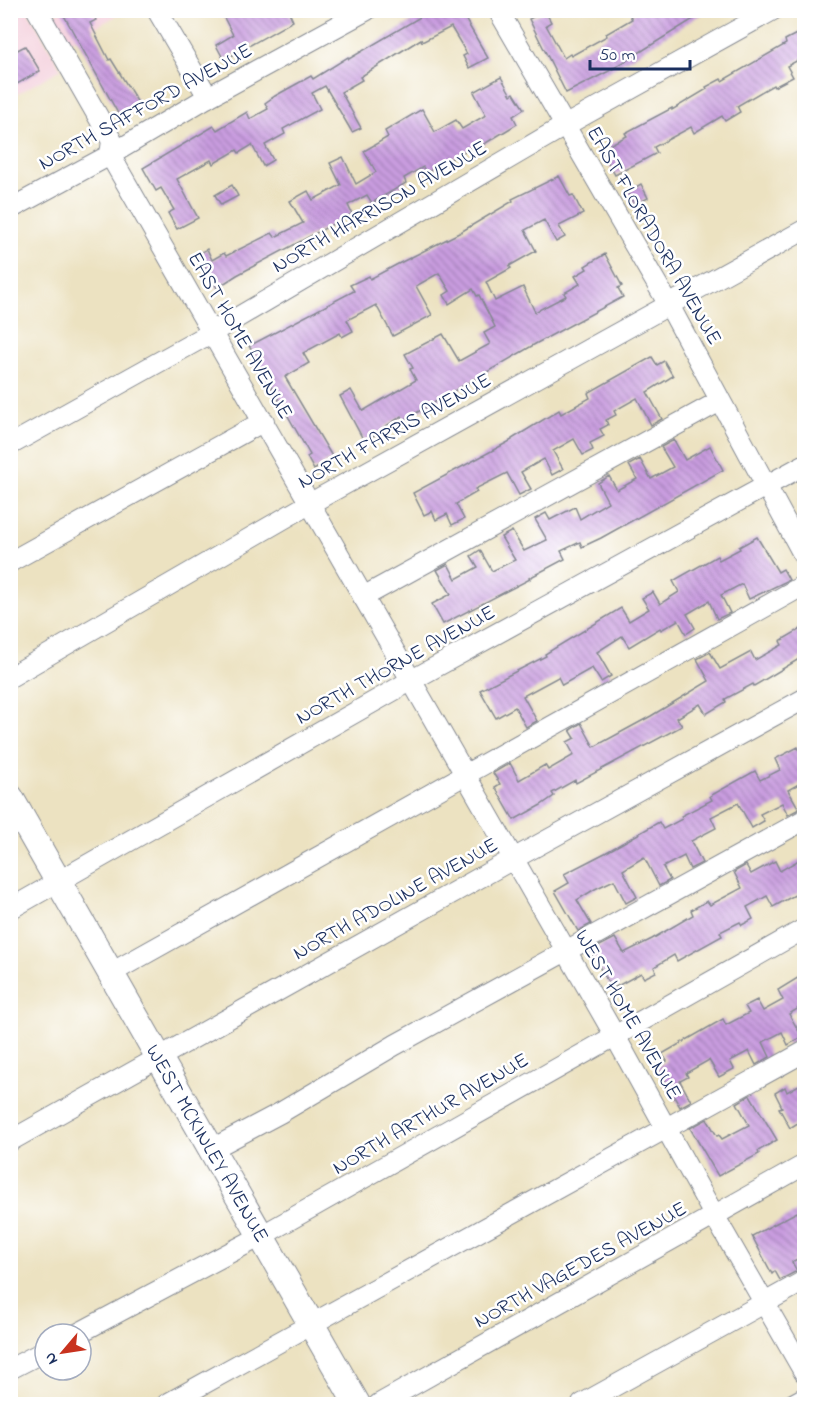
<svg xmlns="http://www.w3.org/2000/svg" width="815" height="1415" font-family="'Indie Flower',sans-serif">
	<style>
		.built { fill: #f4cfdc }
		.building { fill: url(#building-back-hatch) }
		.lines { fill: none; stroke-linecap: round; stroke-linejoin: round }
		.minor-casing { stroke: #848890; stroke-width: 22 }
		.major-casing { stroke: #848890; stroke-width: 28 }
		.minor { stroke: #fff; stroke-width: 20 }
		.major { stroke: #fff; stroke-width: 26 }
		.labels { text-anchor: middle; stroke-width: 5; stroke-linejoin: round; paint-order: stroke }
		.street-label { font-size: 21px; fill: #1b2f5e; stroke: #fff }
	</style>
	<defs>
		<pattern id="building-back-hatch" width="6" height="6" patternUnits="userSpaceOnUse" patternTransform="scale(1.5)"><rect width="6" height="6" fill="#c99cdf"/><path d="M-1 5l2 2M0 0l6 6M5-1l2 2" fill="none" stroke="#a280b8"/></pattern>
	</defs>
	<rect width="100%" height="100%" fill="#fff"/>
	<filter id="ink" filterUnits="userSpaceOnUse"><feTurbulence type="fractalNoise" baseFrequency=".0167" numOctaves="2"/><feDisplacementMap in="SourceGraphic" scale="12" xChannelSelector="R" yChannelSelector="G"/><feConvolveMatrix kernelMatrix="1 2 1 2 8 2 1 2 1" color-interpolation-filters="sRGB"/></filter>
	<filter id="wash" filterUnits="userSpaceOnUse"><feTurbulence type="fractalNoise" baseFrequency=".008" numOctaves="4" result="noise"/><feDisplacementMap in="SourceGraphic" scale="24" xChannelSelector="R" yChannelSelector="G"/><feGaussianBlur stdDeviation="1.35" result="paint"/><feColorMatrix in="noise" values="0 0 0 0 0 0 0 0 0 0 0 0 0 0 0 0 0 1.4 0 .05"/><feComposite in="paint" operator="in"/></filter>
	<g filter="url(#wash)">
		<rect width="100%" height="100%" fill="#ece2c1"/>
		<g class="built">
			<polygon points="10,11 28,11 61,69 12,97"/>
			<polygon points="61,11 125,11 67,43 52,16"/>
		</g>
		<g id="blocks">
			<g class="building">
				<polygon points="61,10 91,10 96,20 90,23 109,60 111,59 140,106 120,117"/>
				<polygon points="220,10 288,10 293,21 224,60 216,45 233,35"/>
				<polygon points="432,10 460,10 488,58 469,68 463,56 467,54 451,27 422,42 421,39 360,77 362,80 341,92 361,128 352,132 325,86 312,93 320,109 283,129 285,134 265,145 273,160 263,166 252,145 239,153 237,150 213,164 211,160 177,179 198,218 177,229 168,213 174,210 161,188 156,191 143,168 214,126 217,130 247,112 250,119 268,109 265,103 275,96 311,76 313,79 348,57 349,59"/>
				<polygon points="640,10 708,10 611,70 566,93 529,19 545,11 551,22 546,25 564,58 570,54 571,56 607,36 606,34 632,19 630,16"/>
				<polygon points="804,30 804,57 787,66 793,77 774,87 773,85 737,106 740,112 725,121 722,116 694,133 691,127 654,147 657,153 615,175 601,149 627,136 625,133 672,108 672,110 707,89 706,87 721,79 722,81 786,44 785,40"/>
				<polygon points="25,46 40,71 10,88 10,54"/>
				<polygon points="501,77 511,95 514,93 524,109 513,116 517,124 481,146 479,143 426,173 423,167 404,178 406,183 372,203 367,195 348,205 352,214 237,275 217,288 198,254 207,249 212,260 224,253 226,256 272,233 275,237 303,223 290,201 308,191 313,200 341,185 330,163 343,157 356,184 376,172 364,151 388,137 385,131 422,109 435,132 456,120 462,129 486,115 474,92"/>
				<polygon points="559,176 570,196 573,195 583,214 559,226 565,237 556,242 544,220 525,230 536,251 509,266 511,268 486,282 495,301 523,287 535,312 566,296 564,293 580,284 575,276 587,269 585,266 605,254 622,286 618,288 623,297 537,343 404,420 402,416 383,428 384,430 364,441 340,396 351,390 363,411 416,380 410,369 413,368 405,354 443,334 459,361 490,344 484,333 495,327 479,295 477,296 473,289 449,304 444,295 450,291 439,273 416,286 432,315 393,336 376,305 347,320 353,331 342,337 340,333 303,353 309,363 285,377 333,458 314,470 307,457 310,455 271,386 267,388 252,362 257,359 249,346 354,291 350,285 369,276 370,279 398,264 459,233 513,201 512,199"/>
				<polygon points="641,184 648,198 635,205 627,192"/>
				<polygon points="232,185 238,196 221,205 215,195"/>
				<polygon points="652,357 657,365 664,361 673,376 647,392 662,419 651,425 637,398 614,411 616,415 606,420 608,425 600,429 604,436 590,443 593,450 583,455 574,439 553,451 563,469 552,475 544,459 521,472 531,489 519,495 507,473 475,489 477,492 456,504 464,519 452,525 447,514 436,520 432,511 424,515 413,493 512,440 512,439 559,410 561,414 590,398 588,393"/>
				<polygon points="674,440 685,460 710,446 723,470 601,538 582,547 580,542 561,551 565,559 529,578 530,579 443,624 432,604 451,594 437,570 448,564 456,579 478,567 471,556 480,550 492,571 515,560 501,537 512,531 524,551 547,540 535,519 546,513 550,520 575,507 580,519 608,502 598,483 609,476 617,490 637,479 629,465 640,459 651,479 673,467 661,447"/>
				<polygon points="757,537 778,572 783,569 789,580 749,599 742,584 721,595 730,613 717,619 709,601 687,614 695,628 686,634 678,620 661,630 660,628 629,647 622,636 597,652 611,676 601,682 592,668 562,685 558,677 523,696 537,721 526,727 515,707 496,718 480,690 546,656 545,654 621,608 629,621 649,609 642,598 653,592 660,604 679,592 673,581 717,556 719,560 740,549 739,547"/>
				<polygon points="804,627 804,656 754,686 753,684 725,699 726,702 706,714 700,704 677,718 682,726 576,783 575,780 552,793 554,796 541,805 514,820 495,787 500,784 493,773 510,763 519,780 545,765 548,770 574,755 567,742 575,738 570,730 581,723 594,747 651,716 709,681 697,659 710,652 720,669 751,652 755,660 782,645 780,641"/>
				<polygon points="798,747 804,760 804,781 788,790 799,809 788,815 782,803 760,814 764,821 752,828 738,803 711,817 716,828 691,841 702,863 690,869 684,856 663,867 670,880 659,886 644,857 623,870 637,897 626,903 614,880 595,889 577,900 591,924 578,931 555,891 569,883 564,874 605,853 659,822 663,829 682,819 681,816 712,800 710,796 755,771 760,780 780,770 775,759"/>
				<polygon points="804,857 804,890 773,907 767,896 747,907 753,919 742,925 740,922 720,932 722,936 677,961 674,955 654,967 656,972 644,978 641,973 612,989 590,951 615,938 624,953 652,939 693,915 691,910 707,901 710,905 742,888 734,872 746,865 751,874 775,861 780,871"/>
				<polygon points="804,974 804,1005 789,1014 802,1037 788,1045 782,1032 763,1042 770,1057 756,1065 749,1051 730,1061 734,1069 719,1077 709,1060 686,1073 688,1077 680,1081 691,1101 680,1107 657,1067 667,1061 662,1054 723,1019 726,1025 749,1013 745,1006 757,1000 763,1011 783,1000 778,990"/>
				<polygon points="804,1082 804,1119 790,1128 779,1108 782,1107 775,1093 785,1087 787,1092"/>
				<polygon points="750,1095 777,1140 758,1151 759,1154 718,1176 690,1128 707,1119 717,1136 719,1135 722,1139 749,1125 737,1103"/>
				<polygon points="797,1212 804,1226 804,1255 792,1262 797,1271 780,1280 775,1271 772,1274 752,1236"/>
			</g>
		</g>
	</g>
	<g filter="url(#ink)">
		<use href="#blocks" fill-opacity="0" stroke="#848890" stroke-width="1.5"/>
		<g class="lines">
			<defs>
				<g id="minor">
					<polyline points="37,10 112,141 110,155 615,1036 714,1215 804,1372"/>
					<polyline points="157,10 208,97"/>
					<polyline points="498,10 669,305 804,556"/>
					<polyline points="10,209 110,155 208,97 367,10"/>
					<polyline points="10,445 211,333 566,125 773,10"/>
					<polyline points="10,562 264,421"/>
					<polyline points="363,597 720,401"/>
					<polyline points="10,677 309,504 804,230"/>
					<polyline points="10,909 412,680 804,465"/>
					<polyline points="111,973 804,585"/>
					<polyline points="10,1141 513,859 804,699"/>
					<polyline points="212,1149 280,1113 395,1045 804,820"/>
					<polyline points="77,1334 261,1236 804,929"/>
					<polyline points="10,1369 45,1351"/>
					<polyline points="167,1404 804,1052"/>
					<polyline points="379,1404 804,1165"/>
					<polyline points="582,1404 804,1281"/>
					<polyline points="793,1404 804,1398"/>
				</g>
				<polyline id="major" points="10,797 357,1404"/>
			</defs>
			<use href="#minor" class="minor-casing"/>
			<use href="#major" class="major-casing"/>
			<use href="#minor" class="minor"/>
			<use href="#major" class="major"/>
		</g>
	</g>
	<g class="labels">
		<g class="street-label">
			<text transform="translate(145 106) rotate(-29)" y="7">NORTH SAFFORD AVENUE</text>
			<text transform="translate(379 206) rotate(-30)" y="7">NORTH HARRISON AVENUE</text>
			<text transform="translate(655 235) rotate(60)" y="7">EAST FLORADORA AVENUE</text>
			<text transform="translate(241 335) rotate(60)" y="7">EAST HOME AVENUE</text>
			<text transform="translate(394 430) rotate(-29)" y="7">NORTH FARRIS AVENUE</text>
			<text transform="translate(395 664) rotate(-29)" y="7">NORTH THORNE AVENUE</text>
			<text transform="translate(395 898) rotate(-29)" y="7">NORTH ADOLINE AVENUE</text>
			<text transform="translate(629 1014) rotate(60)" y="7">WEST HOME AVENUE</text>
			<text transform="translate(430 1113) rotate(-30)" y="7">NORTH ARTHUR AVENUE</text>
			<text transform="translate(208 1143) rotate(60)" y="7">WEST MCKINLEY AVENUE</text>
			<text transform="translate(580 1264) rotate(-29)" y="7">NORTH VAGEDES AVENUE</text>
		</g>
	</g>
	<rect width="815" height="1415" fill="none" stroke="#fff" stroke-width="36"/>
	<g transform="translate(63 1352) rotate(241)"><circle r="28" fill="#ffffff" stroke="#a4acbf" stroke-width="1.5"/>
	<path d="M0-4.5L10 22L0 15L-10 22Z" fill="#c8321e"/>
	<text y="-9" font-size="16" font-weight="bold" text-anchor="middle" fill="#1b2f5e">N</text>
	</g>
	<path d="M590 60v9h100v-9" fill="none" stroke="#1b2f5e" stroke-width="3"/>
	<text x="599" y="60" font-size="18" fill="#1b2f5e" stroke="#ffffff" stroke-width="4.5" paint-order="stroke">50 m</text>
</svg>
